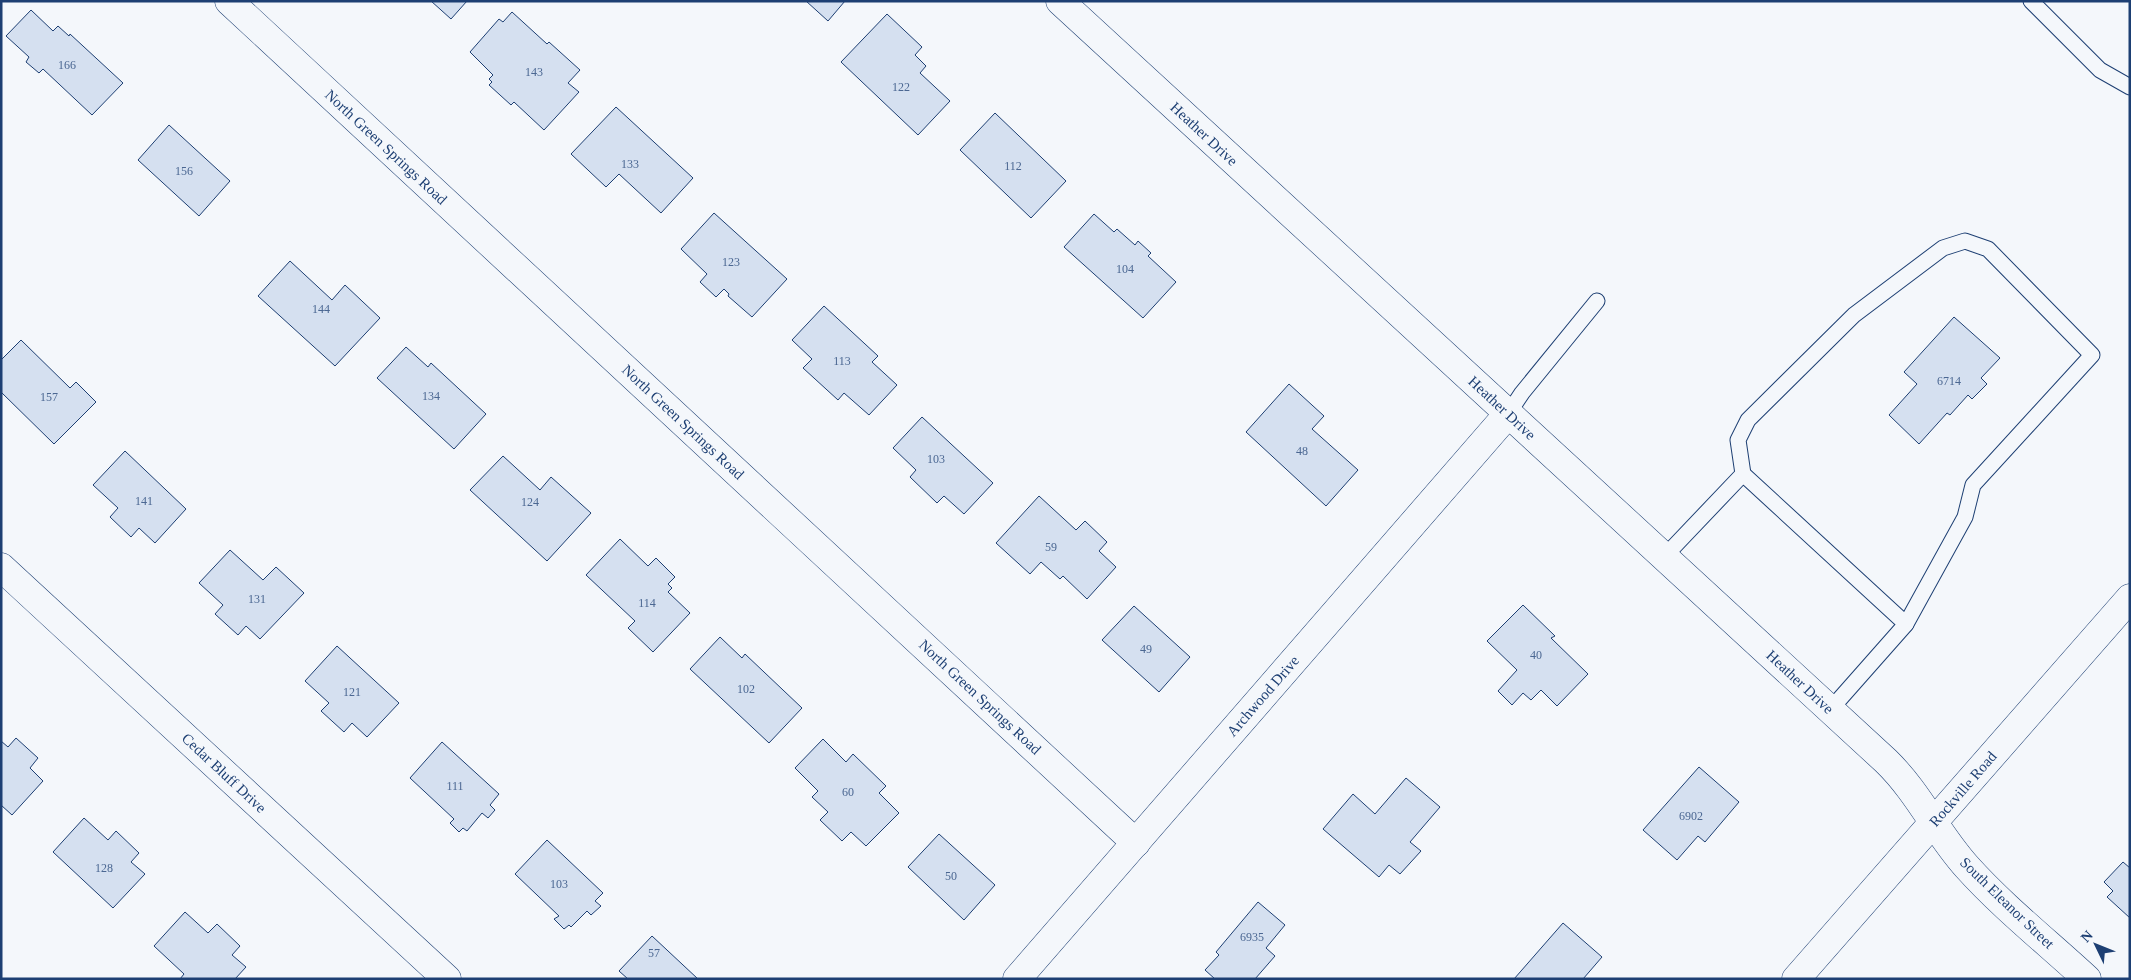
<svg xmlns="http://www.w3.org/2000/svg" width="2131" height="980" font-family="Georgia,serif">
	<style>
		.building { fill: #d5e0f0; stroke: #1d3f73 }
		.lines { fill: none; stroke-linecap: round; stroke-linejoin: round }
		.service-casing { stroke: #1d3f73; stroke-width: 17 }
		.minor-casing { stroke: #1d3f73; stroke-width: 29 }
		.primary-casing { stroke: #1d3f73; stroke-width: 29 }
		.service { stroke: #f4f7fb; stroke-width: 15 }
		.minor { stroke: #f4f7fb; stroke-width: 28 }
		.primary { stroke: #f4f7fb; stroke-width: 28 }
		.labels { text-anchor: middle; stroke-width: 4; stroke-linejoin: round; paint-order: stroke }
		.number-label { font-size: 12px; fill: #4b6792 }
		.street-label { font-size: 15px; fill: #1d3f73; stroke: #f4f7fb }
	</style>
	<rect width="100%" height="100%" fill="#f4f7fb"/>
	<g class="building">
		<polygon points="431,1 467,1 451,19"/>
		<polygon points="806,1 845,1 828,21"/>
		<polygon points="31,10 53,31 58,26 69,36 70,34 123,83 92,115 43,69 39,73 26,62 29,57 6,36"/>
		<polygon points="512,12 547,44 549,42 580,70 568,83 579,92 544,130 514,102 511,105 489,85 492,82 489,79 493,75 470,52 499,19 503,22"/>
		<polygon points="887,14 922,47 915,55 926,66 920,73 950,101 918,135 841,62"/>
		<polygon points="616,107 693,178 661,213 619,174 606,187 571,154"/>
		<polygon points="995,113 1066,181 1031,218 960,150"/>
		<polygon points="169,125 230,181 199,216 138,160"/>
		<polygon points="714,213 787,279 752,317 728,296 729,294 724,289 716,297 700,282 707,274 681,249"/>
		<polygon points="1094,214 1114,232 1117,229 1135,245 1138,241 1151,253 1148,256 1176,282 1143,318 1064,247"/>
		<polygon points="290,261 332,300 345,285 380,318 335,366 258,296"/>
		<polygon points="824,306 878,356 872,362 897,385 869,415 844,393 838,400 803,368 812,359 792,340"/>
		<polygon points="1954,317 2000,358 1981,378 1987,384 1972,399 1968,395 1950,415 1947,413 1919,444 1889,415 1917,384 1904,372"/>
		<polygon points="21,340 70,388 76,382 96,402 54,444 1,392 1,360"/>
		<polygon points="406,347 428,367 431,363 486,414 454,449 377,378"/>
		<polygon points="1289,384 1324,416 1312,429 1358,470 1326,506 1246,432"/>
		<polygon points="922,417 993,483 964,514 944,496 937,503 910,477 916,470 893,448"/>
		<polygon points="125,451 186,509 155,543 139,528 131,537 110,517 118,508 93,485"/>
		<polygon points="503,456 540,490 551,477 591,513 547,561 470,490"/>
		<polygon points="1039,496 1076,530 1085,521 1107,542 1099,551 1116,567 1087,599 1063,576 1060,579 1041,562 1030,574 996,543"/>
		<polygon points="620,539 648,566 656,558 675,577 668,584 672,588 668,592 690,613 653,652 628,628 635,621 586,575"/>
		<polygon points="230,550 263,580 276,567 304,593 260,639 246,626 238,635 215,614 223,605 199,583"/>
		<polygon points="1523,605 1555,636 1551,638 1588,674 1557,706 1541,690 1531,700 1523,693 1512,705 1498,691 1517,670 1487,641"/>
		<polygon points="1134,606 1190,657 1159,692 1102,640"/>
		<polygon points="720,637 742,658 745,654 802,708 769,743 690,669"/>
		<polygon points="337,646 399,703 367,737 352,723 344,732 321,711 329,703 305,681"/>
		<polygon points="16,738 38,758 30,768 43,781 12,815 1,805 1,741 8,747"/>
		<polygon points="823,739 846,762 853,754 886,786 879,793 899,813 866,846 851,832 842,841 820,820 828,812 812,797 818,791 795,768"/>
		<polygon points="442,742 499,794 490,805 495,810 488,818 482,813 467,831 463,828 459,832 450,823 454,819 410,778"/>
		<polygon points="1699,767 1739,802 1705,842 1698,836 1677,860 1643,830"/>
		<polygon points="1406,778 1440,807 1410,842 1421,851 1400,874 1389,865 1379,877 1323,829 1353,794 1375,814"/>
		<polygon points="84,818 108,840 116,831 139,853 131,862 145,874 113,908 53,852"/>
		<polygon points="939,834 995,885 964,920 908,867"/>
		<polygon points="547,840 603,893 595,901 601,906 591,915 587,911 571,927 569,925 564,929 554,919 559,916 515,874"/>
		<polygon points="2123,862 2130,868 2130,918 2107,897 2113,891 2104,882"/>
		<polygon points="1258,902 1285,925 1266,948 1275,956 1255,979 1215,979 1205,970 1219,955 1216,952"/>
		<polygon points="185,912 208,933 217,924 240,946 232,955 246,967 235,979 180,979 184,974 154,946"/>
		<polygon points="1563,923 1602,957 1583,979 1514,979"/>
		<polygon points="652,936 698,979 628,979 619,971"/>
	</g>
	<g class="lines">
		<defs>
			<g id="service">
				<polyline points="2031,1 2100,70 2130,87"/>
				<polyline points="1508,414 1522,393 1597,301"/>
				<polyline points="1743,474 1738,440 1748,420 1854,315 1943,248 1965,241 1988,249 2092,355 1973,485 1965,517 1906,624"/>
				<polyline points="1664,557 1743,474 1906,624 1830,710"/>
			</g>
			<g id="minor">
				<polyline points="229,1 1136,843"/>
				<path d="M1060 1 1886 761C1919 793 1937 834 1967 867 2003 907 2047 942 2087 979"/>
				<polyline points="1,567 447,979"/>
				<polyline points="1017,979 1508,414"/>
			</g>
			<polyline id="primary" points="1796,979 2130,598"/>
		</defs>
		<use href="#service" class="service-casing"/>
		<use href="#minor" class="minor-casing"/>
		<use href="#primary" class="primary-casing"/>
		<use href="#service" class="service"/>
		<use href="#minor" class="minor"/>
		<use href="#primary" class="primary"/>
	</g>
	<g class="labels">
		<g class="number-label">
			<text x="67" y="69">166</text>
			<text x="534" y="76">143</text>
			<text x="901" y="91">122</text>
			<text x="630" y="168">133</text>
			<text x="1013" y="170">112</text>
			<text x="184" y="175">156</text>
			<text x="731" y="266">123</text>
			<text x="1125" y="273">104</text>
			<text x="321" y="313">144</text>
			<text x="842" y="365">113</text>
			<text x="1949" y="385">6714</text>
			<text x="431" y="400">134</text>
			<text x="49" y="401">157</text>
			<text x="1302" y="455">48</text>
			<text x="936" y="463">103</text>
			<text x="144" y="505">141</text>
			<text x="530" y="506">124</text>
			<text x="1051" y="551">59</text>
			<text x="257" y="603">131</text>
			<text x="647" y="607">114</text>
			<text x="1146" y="653">49</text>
			<text x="1536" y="659">40</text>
			<text x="746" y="693">102</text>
			<text x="352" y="696">121</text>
			<text x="455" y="790">111</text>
			<text x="848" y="796">60</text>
			<text x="1691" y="820">6902</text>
			<text x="104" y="872">128</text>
			<text x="951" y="880">50</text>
			<text x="559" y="888">103</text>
			<text x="1252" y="941">6935</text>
			<text x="654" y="957">57</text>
		</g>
		<g class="street-label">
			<text transform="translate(1204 134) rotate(43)" y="5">Heather Drive</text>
			<text transform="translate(386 147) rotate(43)" y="5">North Green Springs Road</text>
			<text transform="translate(1502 408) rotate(43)" y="5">Heather Drive</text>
			<text transform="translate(683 422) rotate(43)" y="5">North Green Springs Road</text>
			<text transform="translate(1800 682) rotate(43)" y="5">Heather Drive</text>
			<text transform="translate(1263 696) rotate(-49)" y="5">Archwood Drive</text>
			<text transform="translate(980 697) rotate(43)" y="5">North Green Springs Road</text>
			<text transform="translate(224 773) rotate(43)" y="5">Cedar Bluff Drive</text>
			<text transform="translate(1963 789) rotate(-49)" y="5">Rockville Road</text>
			<text transform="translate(2007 903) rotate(44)" y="5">South Eleanor Street</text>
		</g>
	</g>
	<rect width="2131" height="980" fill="none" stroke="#1d3f73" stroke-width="5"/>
	<g transform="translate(2096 945) rotate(313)" stroke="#f4f7fb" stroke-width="4" paint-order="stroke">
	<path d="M0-4L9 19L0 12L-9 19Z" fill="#1d3f73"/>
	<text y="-8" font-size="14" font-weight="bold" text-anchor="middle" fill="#1d3f73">N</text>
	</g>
</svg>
